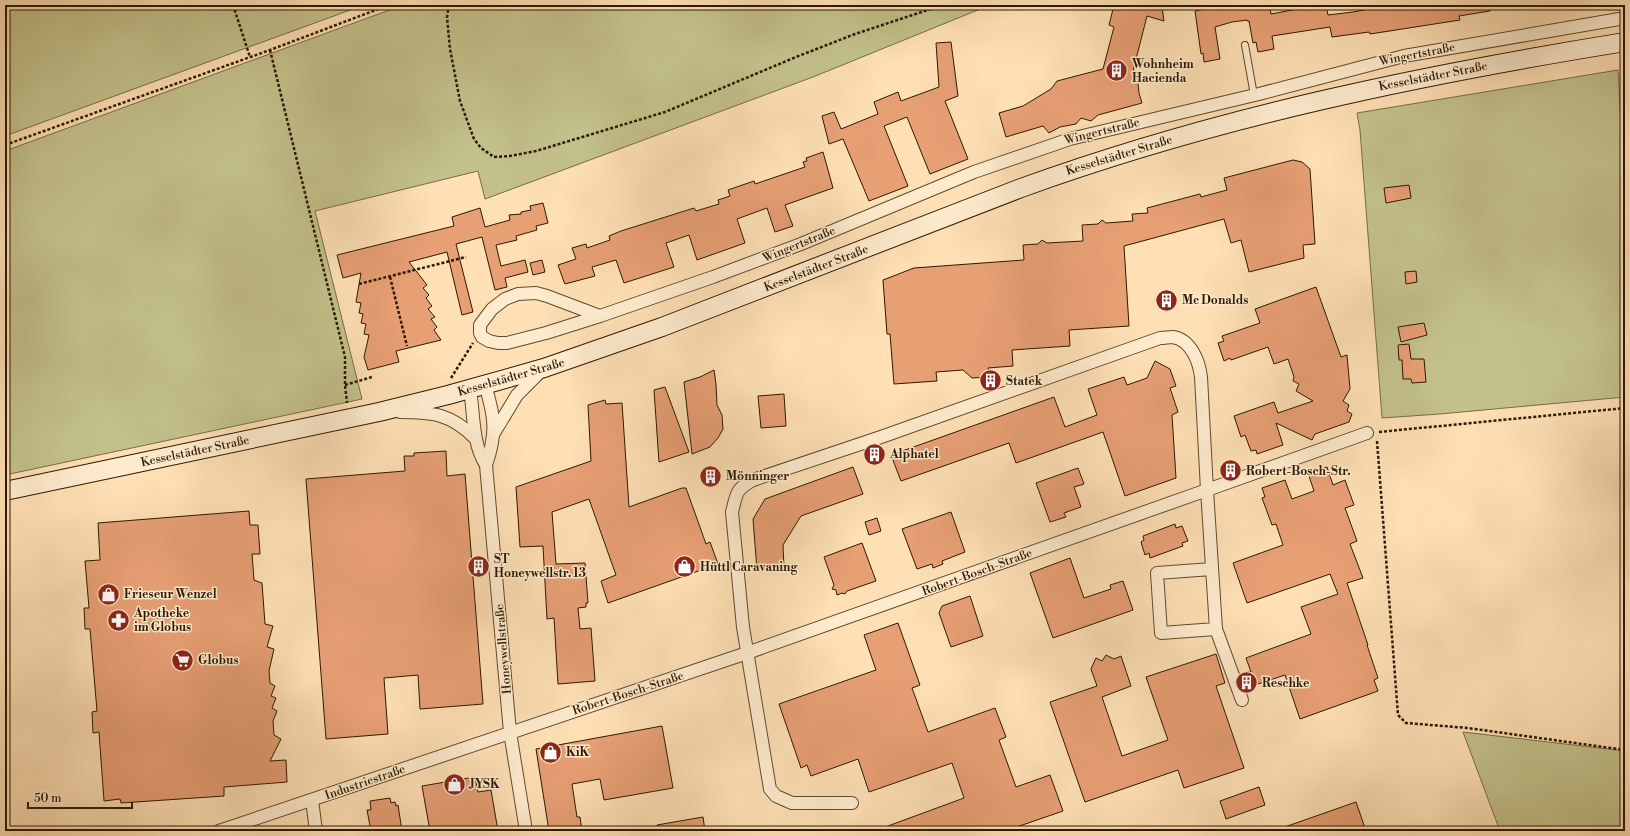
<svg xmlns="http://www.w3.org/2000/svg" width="1630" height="836" font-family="'Libre Bodoni',serif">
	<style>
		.green { fill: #c3c18b; stroke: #786c46 }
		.building { fill: #e79f74; stroke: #2d1800 }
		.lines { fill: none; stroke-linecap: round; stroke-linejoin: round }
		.service-casing { stroke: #614a2d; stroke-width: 8 }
		.minor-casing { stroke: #614a2d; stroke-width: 14 }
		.secondary-casing { stroke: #2d1800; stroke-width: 20 }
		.path { stroke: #2d1800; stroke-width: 2.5; stroke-dasharray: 3 2; stroke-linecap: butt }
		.service { stroke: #feebce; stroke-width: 6 }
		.minor { stroke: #feebce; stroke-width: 12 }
		.secondary { stroke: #feebce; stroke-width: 18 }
		.labels { text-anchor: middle; stroke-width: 3; stroke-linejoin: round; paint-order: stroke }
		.street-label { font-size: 12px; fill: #2d1800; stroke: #feebce }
		.poi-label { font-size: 12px; font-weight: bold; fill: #2d1800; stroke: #feebce; text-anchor: start }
	</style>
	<rect width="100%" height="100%" fill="#fee0b4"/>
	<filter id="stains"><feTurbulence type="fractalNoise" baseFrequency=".005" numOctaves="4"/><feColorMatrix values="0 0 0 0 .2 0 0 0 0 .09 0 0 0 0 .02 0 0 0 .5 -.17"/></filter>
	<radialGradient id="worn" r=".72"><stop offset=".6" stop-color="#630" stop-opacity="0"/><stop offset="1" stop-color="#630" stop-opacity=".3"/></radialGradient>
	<g class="green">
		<polygon points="5,5 364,5 5,136"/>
		<polygon points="403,5 990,5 813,77 485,199 478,171 315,211 362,399 5,475 5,151"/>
		<polygon points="1618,70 1625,190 1625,397 1440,414 1382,418 1360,130 1357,113"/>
		<polygon points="1463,732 1625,751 1625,831 1500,831"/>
	</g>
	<g class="building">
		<polygon points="1114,5 1154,5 1162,7 1164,21 1147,16 1134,67 1133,72 1137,73 1139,93 1142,103 1098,115 1091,121 1081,118 1076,124 1060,127 1049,133 1043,126 1006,137 999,113 1023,106 1051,89 1057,81 1103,69 1114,27 1109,25"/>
		<polygon points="1209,5 1269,5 1271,14 1318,5 1326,5 1328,15 1353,12 1390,5 1489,5 1490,11 1459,16 1460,20 1370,34 1369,32 1332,37 1330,27 1272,36 1274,49 1258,52 1256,42 1253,43 1249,21 1247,21 1247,20 1232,22 1215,27 1220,59 1204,62 1203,53 1201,54 1195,11 1210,8"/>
		<polygon points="951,42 958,96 945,101 968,159 930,174 907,117 884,126 908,186 869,201 843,139 829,144 822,116 834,112 841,129 878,114 874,102 898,92 901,101 939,87 936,43"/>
		<polygon points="823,152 833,188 785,205 793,226 775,232 767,208 737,219 745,243 697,260 689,235 666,243 674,267 624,283 616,260 592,267 595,276 565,284 564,282 558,265 576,259 572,248 586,244 587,248 610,240 609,236 621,231 694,208 696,211 719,204 718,200 730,196 728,190 754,181 755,184 805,167 803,162 807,161 806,158"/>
		<polygon points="1293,160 1302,162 1310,169 1315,244 1303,245 1304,258 1249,272 1241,240 1231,243 1224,219 1124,246 1129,326 1069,330 1070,346 1012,350 1013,366 988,368 991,377 972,378 963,370 936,372 937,381 894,384 890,334 887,334 883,280 914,268 1024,260 1023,245 1038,244 1042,240 1047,243 1083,241 1082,225 1098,224 1102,220 1106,223 1133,221 1132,214 1148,213 1147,208 1200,194 1201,197 1227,190 1224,178"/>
		<polygon points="1409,185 1411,198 1386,203 1384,188"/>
		<polygon points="543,203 548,223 536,226 537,230 516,236 517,240 496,245 501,266 525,260 528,272 505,278 507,287 495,290 482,237 456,244 473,312 462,315 447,252 409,262 427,285 423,288 429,295 426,298 432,306 428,309 435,317 431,319 437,327 434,330 441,340 396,351 399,362 368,370 364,357 369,335 364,334 366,324 361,323 363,314 359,313 361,303 356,302 361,273 343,278 337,255 454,226 452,217 480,208 485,227 510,220 509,215 521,214 521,212 531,210 530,206"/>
		<polygon points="542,260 545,272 533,275 530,263"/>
		<polygon points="1416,271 1417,282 1406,284 1405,272"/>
		<polygon points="1316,287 1341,357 1347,355 1350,389 1343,401 1349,405 1347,411 1352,414 1349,422 1315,434 1312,440 1276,423 1283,445 1257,454 1256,450 1251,451 1245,435 1241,437 1234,416 1274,402 1278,413 1313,401 1296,391 1299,384 1293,381 1294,377 1288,359 1274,364 1268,347 1231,360 1230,358 1224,361 1218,343 1224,341 1222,336 1260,323 1255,309"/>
		<polygon points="1424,323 1427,335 1401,342 1398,327"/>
		<polygon points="1409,344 1411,359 1424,359 1426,382 1412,383 1411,379 1403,379 1402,360 1399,360 1398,345"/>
		<polygon points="1155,361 1170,369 1176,386 1170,388 1178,412 1172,415 1176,478 1125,496 1103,432 1016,463 1009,443 901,481 891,455 1054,397 1065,427 1097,415 1088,389 1124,377 1127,385 1147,378"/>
		<polygon points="714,370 716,384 717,405 722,415 723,429 718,438 710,447 692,454 684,382 700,377"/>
		<polygon points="665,387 689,452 659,462 654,390"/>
		<polygon points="784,394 786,426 761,428 758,396"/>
		<polygon points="605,400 606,404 622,403 629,507 682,488 686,488 706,544 710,542 718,564 608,603 601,581 616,575 589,499 552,512 556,564 585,563 588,603 586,603 586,607 578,608 580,629 591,628 595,681 558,684 554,618 547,619 543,546 520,547 516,487 591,461 588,405"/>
		<polygon points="446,451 447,476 465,474 483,704 420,709 418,675 384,678 388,734 326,739 306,479 405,471 404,456 414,456 414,453"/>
		<polygon points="853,467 863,494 801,516 783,545 784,568 757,570 753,519 765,499"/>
		<polygon points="1327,467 1333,485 1345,480 1354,505 1345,508 1357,541 1350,544 1363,578 1347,583 1368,645 1367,645 1378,678 1374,680 1378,691 1300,719 1285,675 1255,685 1253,685 1248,672 1251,672 1246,658 1311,634 1301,607 1338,594 1330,574 1247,603 1233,563 1283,545 1276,524 1272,525 1262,498 1265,497 1262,488 1285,480 1292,499 1314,491 1308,473"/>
		<polygon points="1078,468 1084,484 1074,487 1081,507 1064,513 1066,517 1050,522 1036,483"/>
		<polygon points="249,511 250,525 258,525 260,554 252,554 254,580 262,583 265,624 273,626 267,647 274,649 269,671 270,683 275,686 271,696 276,698 272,708 277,711 273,721 274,735 281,739 270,761 286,760 287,782 224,787 224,796 121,803 120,799 104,801 99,732 93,733 92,712 97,711 90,629 85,629 84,608 89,608 85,561 100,560 98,523"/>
		<polygon points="951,512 965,552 942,561 943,564 933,568 932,564 917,569 902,529"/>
		<polygon points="877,518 881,531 869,535 865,522"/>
		<polygon points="1175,524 1176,528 1182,526 1188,541 1182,543 1183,546 1150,558 1149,553 1145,555 1141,542 1144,540 1143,536"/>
		<polygon points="862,543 876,581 847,591 845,594 842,593 837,595 836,590 832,589 834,585 824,557"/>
		<polygon points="1070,558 1084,598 1111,589 1110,585 1123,581 1133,610 1053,638 1030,573"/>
		<polygon points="970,596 983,636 951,647 939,613 942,606"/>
		<polygon points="898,623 920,685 912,688 928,732 995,708 1006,737 999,740 1016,787 1050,775 1063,811 1005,831 877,831 877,830 964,798 952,763 869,792 858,759 811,776 807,765 801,768 779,704 876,670 864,635"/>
		<polygon points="1216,654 1225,683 1216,686 1244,768 1184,788 1178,770 1085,802 1050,702 1097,686 1091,669 1096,658 1102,661 1106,655 1114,659 1121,656 1131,686 1102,697 1122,756 1168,740 1146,677"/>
		<polygon points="662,726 673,788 604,800 600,779 572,784 577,817 580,817 582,831 549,831 536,749"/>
		<polygon points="475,777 478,792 491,790 498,831 430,831 422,786"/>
		<polygon points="1259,787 1265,805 1226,819 1220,801"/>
		<polygon points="390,798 391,803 395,802 396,806 398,805 402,831 371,831 367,810 371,810 370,801"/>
		<polygon points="1356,802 1366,831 1279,831 1279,829"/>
		<polygon points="703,817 705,831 657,831 657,825"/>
	</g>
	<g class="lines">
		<defs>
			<polyline id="service" points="1245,45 1254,95"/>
			<g id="minor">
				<polyline points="600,316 547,296 536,293 518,294 505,299 492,309 480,325 480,333 482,337 489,341 498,343 507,343 546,333 600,316 713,277 801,244 974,172 1070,139 1259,94 1404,56 1625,18"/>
				<path d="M485 385C495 417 497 433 486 465L510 732 526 831"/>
				<path d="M470 389C474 414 472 444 486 465"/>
				<path d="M400 412C433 412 451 414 475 438"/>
				<polyline points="494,433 517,395 543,369"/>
				<polyline points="1216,629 1242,700"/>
				<polyline points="312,800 316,831"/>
				<path d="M852 803H792L776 796 770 789 743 627 732 512C737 493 735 490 753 480L881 437 1160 338C1164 338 1169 337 1173 337 1191 340 1199 361 1201 377L1207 490 1367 433"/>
				<polyline points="219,831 747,653 1207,490 1216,629 1161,633 1157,573 1212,569"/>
			</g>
			<path id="secondary" d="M5 491 379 412 448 395 544 368 662 327 1021 188C1217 117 1420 75 1625 42"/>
		</defs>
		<use href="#service" class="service-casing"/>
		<use href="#minor" class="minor-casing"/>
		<use href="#secondary" class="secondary-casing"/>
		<g class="path">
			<polyline points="233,5 250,57"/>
			<polyline points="449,5 447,17 450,49 460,101 474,139 481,148 494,157 510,156 536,151 665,112 796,57 855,34 943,5"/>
			<polyline points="270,50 345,357 345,385 347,403"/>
			<polyline points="5,145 270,50 389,5"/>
			<polyline points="390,277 407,346"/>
			<polyline points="359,284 466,257"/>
			<polyline points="451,378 473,343"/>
			<polyline points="345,385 372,377"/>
			<polyline points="1379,432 1625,408"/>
			<polyline points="1377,441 1398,715 1406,723 1468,728 1625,750"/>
		</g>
		<use href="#service" class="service"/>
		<use href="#minor" class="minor"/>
		<use href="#secondary" class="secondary"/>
	</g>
	<defs>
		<symbol id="building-disc" viewBox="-11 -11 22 22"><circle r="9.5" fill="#8f2418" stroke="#feebce"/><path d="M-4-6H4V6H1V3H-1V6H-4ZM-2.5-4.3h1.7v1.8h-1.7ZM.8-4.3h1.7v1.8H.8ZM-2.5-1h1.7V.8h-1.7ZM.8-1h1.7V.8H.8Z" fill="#fff"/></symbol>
		<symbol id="shop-disc" viewBox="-11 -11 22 22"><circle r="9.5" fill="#8f2418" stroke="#feebce"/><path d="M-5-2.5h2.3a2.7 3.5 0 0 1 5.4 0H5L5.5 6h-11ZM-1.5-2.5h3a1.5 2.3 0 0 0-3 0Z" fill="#fff"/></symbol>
		<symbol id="pharmacy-disc" viewBox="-11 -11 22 22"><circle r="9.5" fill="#8f2418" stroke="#feebce"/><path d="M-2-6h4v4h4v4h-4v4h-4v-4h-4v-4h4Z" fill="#fff"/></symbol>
		<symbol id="supermarket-disc" viewBox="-11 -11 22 22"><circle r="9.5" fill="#8f2418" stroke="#feebce"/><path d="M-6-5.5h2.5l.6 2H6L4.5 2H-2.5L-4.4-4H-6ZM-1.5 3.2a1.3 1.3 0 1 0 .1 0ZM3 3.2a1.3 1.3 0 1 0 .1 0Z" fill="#fff"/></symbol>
	</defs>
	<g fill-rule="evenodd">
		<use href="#building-disc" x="1104" y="58" width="25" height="25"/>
		<use href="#building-disc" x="1154" y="288" width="25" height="25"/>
		<use href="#building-disc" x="978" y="368" width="25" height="25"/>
		<use href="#building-disc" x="862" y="442" width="25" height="25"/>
		<use href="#building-disc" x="1218" y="458" width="25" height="25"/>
		<use href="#building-disc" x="698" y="464" width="25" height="25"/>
		<use href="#building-disc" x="466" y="554" width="25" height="25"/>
		<use href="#shop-disc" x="672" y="554" width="25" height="25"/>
		<use href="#shop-disc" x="96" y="582" width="25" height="25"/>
		<use href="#pharmacy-disc" x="106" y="608" width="25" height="25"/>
		<use href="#supermarket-disc" x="170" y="648" width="25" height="25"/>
		<use href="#building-disc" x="1234" y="670" width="25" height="25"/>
		<use href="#shop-disc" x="538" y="740" width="25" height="25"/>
		<use href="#shop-disc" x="442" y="772" width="25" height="25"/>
	</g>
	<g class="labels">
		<g class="street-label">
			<text transform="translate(1417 54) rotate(-11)" y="4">Wingertstraße</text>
			<text transform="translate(1433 76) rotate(-11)" y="4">Kesselstädter Straße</text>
			<text transform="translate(1102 131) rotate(-14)" y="4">Wingertstraße</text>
			<text transform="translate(1119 155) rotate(-17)" y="4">Kesselstädter Straße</text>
			<text transform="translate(799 244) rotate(-22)" y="4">Wingertstraße</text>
			<text transform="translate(816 268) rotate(-21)" y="4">Kesselstädter Straße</text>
			<text transform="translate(511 377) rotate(-16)" y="4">Kesselstädter Straße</text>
			<text transform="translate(195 451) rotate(-12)" y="4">Kesselstädter Straße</text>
			<text transform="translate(977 572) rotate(-20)" y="4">Robert-Bosch-Straße</text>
			<text transform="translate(503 649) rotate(-95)" y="4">Honeywellstraße</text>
			<text transform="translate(628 693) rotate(-18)" y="4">Robert-Bosch-Straße</text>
			<text transform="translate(365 782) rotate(-19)" y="4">Industriestraße</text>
		</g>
		<g class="poi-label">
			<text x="1132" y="68">Wohnheim<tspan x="1132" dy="14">Hacienda</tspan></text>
			<text x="1182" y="304">Mc Donalds</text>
			<text x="1006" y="385">Statek</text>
			<text x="890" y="458">Alphatel</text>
			<text x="1246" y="475">Robert-Bosch-Str.</text>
			<text x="726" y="480">Mönninger</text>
			<text x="494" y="563">ST<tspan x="494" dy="14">Honeywellstr. 13</tspan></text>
			<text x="700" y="571">Hüttl Caravaning</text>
			<text x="124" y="598">Frieseur Wenzel</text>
			<text x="134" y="617">Apotheke<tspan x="134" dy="14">im Globus</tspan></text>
			<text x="198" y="664">Globus</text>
			<text x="1262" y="687">Reschke</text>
			<text x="566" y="756">KiK</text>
			<text x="470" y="788">JYSK</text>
		</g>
	</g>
	<rect width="1630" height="836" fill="none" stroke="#fee0b4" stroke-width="20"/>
	<rect x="6" y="6" width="1618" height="824" fill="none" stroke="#2d1800" stroke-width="2"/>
	<rect x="10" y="10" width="1610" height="816" fill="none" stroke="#2d1800"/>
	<path d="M28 802v6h104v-6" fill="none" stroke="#2d1800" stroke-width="2"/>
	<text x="34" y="802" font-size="12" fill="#2d1800" stroke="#feebce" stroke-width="3" paint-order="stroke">50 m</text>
	<rect width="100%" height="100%" filter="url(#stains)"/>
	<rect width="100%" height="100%" fill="url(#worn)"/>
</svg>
